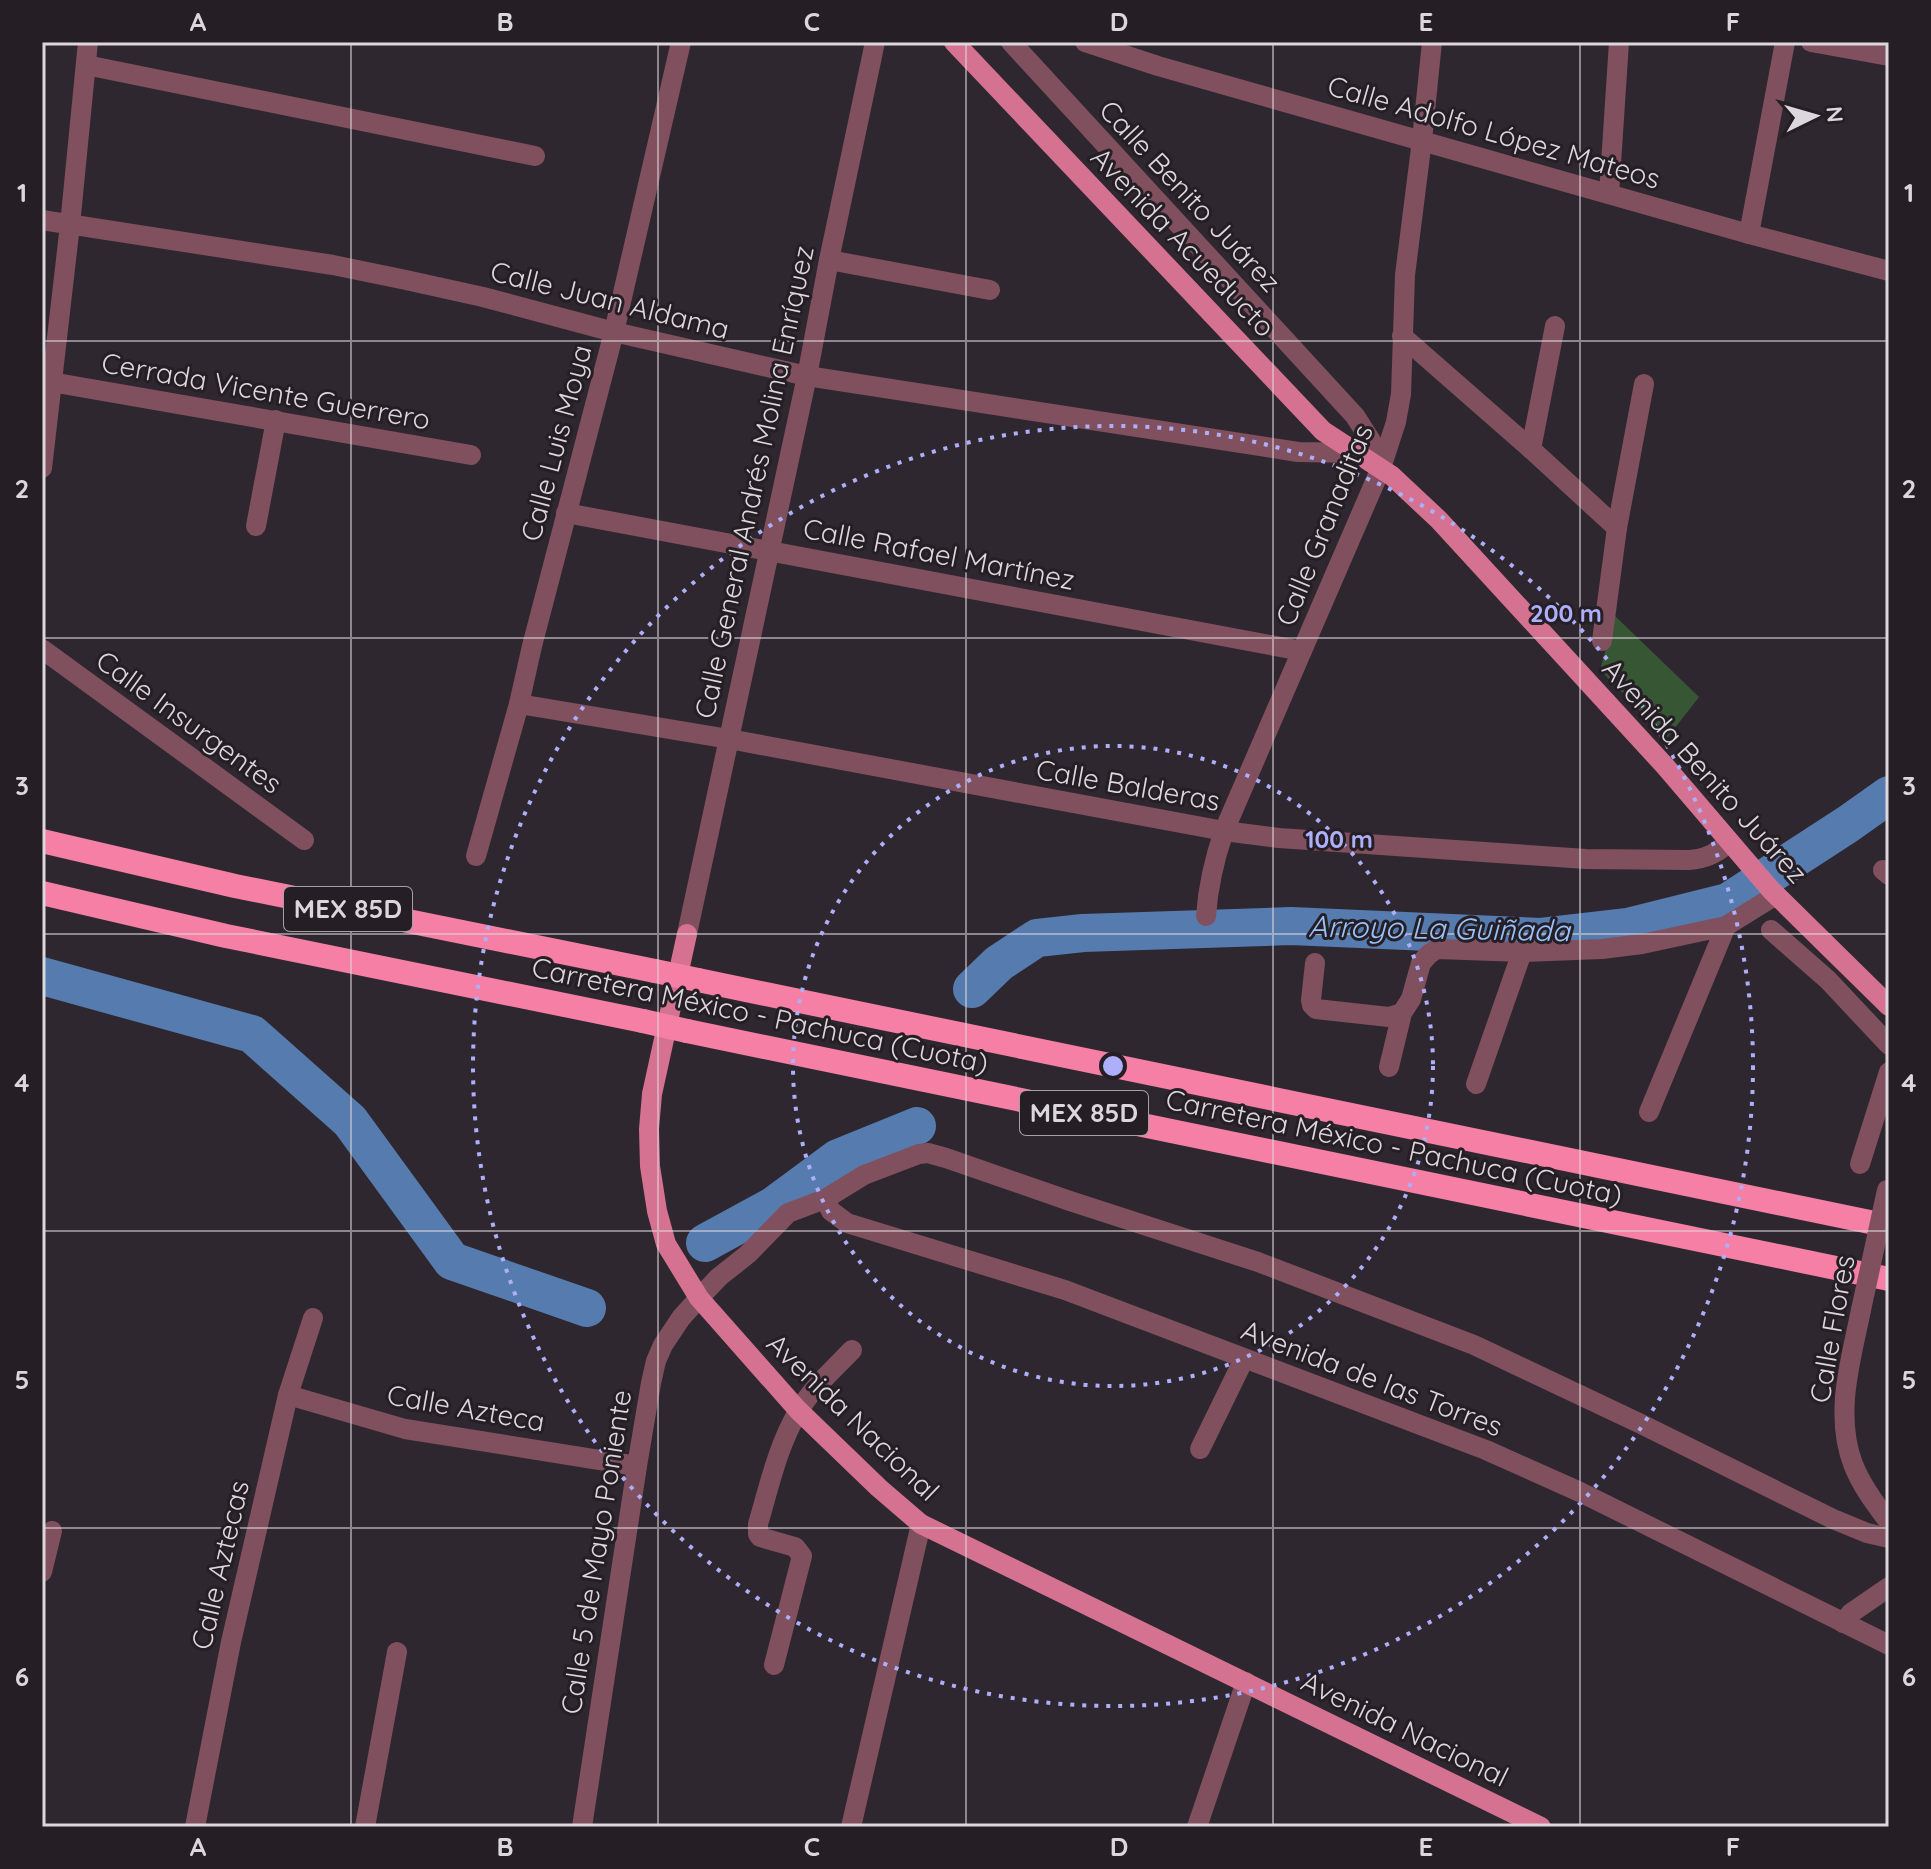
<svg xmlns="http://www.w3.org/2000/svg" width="1931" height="1869" font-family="Quicksand,sans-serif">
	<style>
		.green { fill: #375634 }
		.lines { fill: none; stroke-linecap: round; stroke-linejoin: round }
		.river { stroke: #567caf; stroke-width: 38 }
		.minor { stroke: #80505e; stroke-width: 20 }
		.major { stroke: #d57291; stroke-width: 20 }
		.highway { stroke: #f67fa5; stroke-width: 24 }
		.minor-bridge { stroke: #80505e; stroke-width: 20 }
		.highway-bridge { stroke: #f67fa5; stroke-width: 24 }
		.grid { fill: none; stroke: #dcd7dc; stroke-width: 2; stroke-opacity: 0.55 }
		.ring { fill: none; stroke: #adaffb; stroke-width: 4; stroke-dasharray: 4 8 }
		.labels { text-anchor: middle; stroke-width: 6; stroke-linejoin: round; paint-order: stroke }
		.shield { fill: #251e25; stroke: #a5a0a5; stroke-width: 2 }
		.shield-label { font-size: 26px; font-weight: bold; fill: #dcd7dc }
		.street-label { font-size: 28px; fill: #dcd7dc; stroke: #251e25 }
		.water-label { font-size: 30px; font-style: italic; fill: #96c2fd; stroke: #251e25 }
		.centre { fill: #adaffb; stroke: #251e25; stroke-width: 4 }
		.ring-label { font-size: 24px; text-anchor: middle; font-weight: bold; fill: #adaffb; stroke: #251e25; stroke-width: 6; stroke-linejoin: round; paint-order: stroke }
		.neatline { fill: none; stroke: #dcd7dc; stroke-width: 3 }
		.grid-label { font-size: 26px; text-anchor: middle; font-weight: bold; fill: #dcd7dc }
	</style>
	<rect width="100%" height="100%" fill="#2f272f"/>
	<polygon class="green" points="1615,616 1699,697 1667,738 1600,670"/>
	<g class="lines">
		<g class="river">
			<polyline points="42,976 252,1034 350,1121 452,1261 587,1308"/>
			<polyline points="972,989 999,963 1037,938 1083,933 1291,926 1541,937 1628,927 1728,902 1848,824 1889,795"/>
			<polyline points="705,1243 773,1206 838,1158 917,1126"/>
		</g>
		<g class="minor">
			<polyline points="1011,42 1355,416 1371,441 1381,468"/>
			<polyline points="1085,42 1158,66 1749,234 1889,271"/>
			<polyline points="1811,42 1889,56"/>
			<polyline points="86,65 535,156"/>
			<polyline points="1609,194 1619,42"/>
			<polyline points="42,220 333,265 406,280 483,297 614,332 807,376 1298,452 1356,453"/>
			<polyline points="1749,234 1785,42"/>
			<polyline points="829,260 990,290"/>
			<polyline points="1402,336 1531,449 1617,528"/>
			<polyline points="51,382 471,455"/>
			<polyline points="1531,449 1555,326"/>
			<polyline points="42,468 70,225 88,42"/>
			<polyline points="566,513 1302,651"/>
			<polyline points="256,526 276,420"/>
			<polyline points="1602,641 1617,528 1644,384"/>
			<polyline points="42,649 304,840"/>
			<path d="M519 704 729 739 1224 831 1279 838 1586 859 1689 860C1706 859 1716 853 1729 843"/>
			<polyline points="476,856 519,704 532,646 614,332 681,42"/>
			<polyline points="1883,870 1889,875"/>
			<path d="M1206 916C1208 886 1214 860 1224 831L1381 468 1396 422 1401 394 1405 275 1422 140 1432 42"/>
			<polyline points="1771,930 1828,980 1889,1045"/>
			<polyline points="687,934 807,376 829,260 875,42"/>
			<polyline points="1315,963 1311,1000 1312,1005 1316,1009 1389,1017 1402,1013"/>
			<polyline points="1389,1067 1402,1013 1411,999 1421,963 1429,954 1437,949 1522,952 1602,949 1642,944 1726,926 1776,895"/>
			<polyline points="1476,1084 1522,952"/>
			<polyline points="1649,1112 1726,926"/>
			<polyline points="1860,1164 1889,1072"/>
			<polyline points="825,1199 831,1211 847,1223 1065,1290 1486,1450 1580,1492 1889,1645"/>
			<path d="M1861 1310C1851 1360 1834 1413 1853 1464 1861 1485 1875 1504 1889 1522"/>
			<polyline points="288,1395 405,1429 637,1466"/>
			<polyline points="1200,1449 1244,1359"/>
			<polyline points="42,1572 52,1531"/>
			<polyline points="1843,1623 1851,1613 1889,1587"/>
			<path d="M774 1665 802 1556 795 1547 760 1537 758 1534V1524C769 1487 778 1445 798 1412 812 1388 833 1370 852 1350"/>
			<polyline points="195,1827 231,1642 288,1395 313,1318"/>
			<polyline points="365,1827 397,1652"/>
			<polyline points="582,1827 637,1466 651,1383 656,1361 663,1345 681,1318 699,1298 719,1277 748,1254 788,1213 825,1199 864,1175 919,1154 928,1153 946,1158 1070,1201 1258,1262 1474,1345 1639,1423 1833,1519 1867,1533 1889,1538"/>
			<polyline points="851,1827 921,1524"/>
			<polyline points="1197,1827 1246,1682"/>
		</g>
		<g class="major">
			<polyline points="954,42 1323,431 1392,476 1439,520 1665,766 1771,890 1889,1006"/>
			<polyline points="687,934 652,1094 649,1129 650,1166 657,1211 666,1244 699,1298 798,1410 879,1488 921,1524 1541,1827"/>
		</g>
		<g class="highway">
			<polyline points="42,841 235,886 655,971"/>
			<polyline points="42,893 226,936 643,1021"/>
			<polyline points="698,980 1889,1226"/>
			<polyline points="687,1031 1889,1279"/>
		</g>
		<polyline class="minor-bridge" points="1861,1310 1887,1190"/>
		<g class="highway-bridge">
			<polyline points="655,971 698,980"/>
			<polyline points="643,1021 687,1031"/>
		</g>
	</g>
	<path class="grid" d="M351 42V1827M658 42V1827M966 42V1827M1273 42V1827M1580 42V1827M42 341H1889M42 638H1889M42 934H1889M42 1231H1889M42 1528H1889"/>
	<g class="ring">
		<circle cx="1113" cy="1066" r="320"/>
		<circle cx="1113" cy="1066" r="640"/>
	</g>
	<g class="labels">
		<g class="shield">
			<rect x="284" y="887" width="128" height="44" rx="6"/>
			<rect x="1020" y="1091" width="128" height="44" rx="6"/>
		</g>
		<g class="shield-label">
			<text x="348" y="918">MEX 85D</text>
			<text x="1084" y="1122">MEX 85D</text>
		</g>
		<g class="street-label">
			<text transform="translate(1494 132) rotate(16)" y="10">Calle Adolfo López Mateos</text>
			<text transform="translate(1190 196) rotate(47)" y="10">Calle Benito Juárez</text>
			<text transform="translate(1183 242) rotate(46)" y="10">Avenida Acueducto</text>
			<text transform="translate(610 300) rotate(14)" y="10">Calle Juan Aldama</text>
			<text transform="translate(266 391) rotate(10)" y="10">Cerrada Vicente Guerrero</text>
			<text transform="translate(556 443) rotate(-75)" y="10">Calle Luis Moya</text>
			<text transform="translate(754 482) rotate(-78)" y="10">Calle General Andrés Molina Enríquez</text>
			<text transform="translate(1324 525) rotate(-68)" y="10">Calle Granaditas</text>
			<text transform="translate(939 554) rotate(11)" y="10">Calle Rafael Martínez</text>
			<text transform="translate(189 722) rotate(36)" y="10">Calle Insurgentes</text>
			<text transform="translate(1705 771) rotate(48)" y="10">Avenida Benito Juárez</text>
			<text transform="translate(1128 785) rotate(10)" y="10">Calle Balderas</text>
			<text transform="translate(760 1015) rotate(12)" y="10">Carretera México - Pachuca (Cuota)</text>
			<text transform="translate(1394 1147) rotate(12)" y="10">Carretera México - Pachuca (Cuota)</text>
			<text transform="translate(1832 1329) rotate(-80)" y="10">Calle Flores</text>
			<text transform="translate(1372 1378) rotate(21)" y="10">Avenida de las Torres</text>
			<text transform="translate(466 1408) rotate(10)" y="10">Calle Azteca</text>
			<text transform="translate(853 1417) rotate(44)" y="10">Avenida Nacional</text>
			<text transform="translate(596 1552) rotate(-81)" y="10">Calle 5 de Mayo Poniente</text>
			<text transform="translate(220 1565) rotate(-77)" y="10">Calle Aztecas</text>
			<text transform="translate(1405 1729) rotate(26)" y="10">Avenida Nacional</text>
		</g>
		<g class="water-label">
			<text transform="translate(1439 929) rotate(1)" y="10">Arroyo La Guiñada</text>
		</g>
	</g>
	<circle cx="1113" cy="1066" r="12" class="centre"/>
	<g class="ring-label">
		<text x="1566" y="622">200 m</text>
		<text x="1339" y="848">100 m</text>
	</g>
	<rect width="1931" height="1869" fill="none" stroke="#251e25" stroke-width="88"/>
	<g transform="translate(1815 116) rotate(85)" stroke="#251e25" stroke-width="6" paint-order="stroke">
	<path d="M0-6L14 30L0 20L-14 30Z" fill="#dcd7dc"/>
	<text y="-12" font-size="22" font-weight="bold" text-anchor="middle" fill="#dcd7dc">N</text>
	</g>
	<rect x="44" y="44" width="1843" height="1781" class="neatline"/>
	<g class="grid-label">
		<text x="198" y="31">A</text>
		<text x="505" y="31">B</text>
		<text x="812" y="31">C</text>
		<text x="1119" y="31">D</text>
		<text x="1426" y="31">E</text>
		<text x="1733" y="31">F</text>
		<text x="22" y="202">1</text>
		<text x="1909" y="202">1</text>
		<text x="22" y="498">2</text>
		<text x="1909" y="498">2</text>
		<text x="22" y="795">3</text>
		<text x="1909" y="795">3</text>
		<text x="22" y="1092">4</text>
		<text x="1909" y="1092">4</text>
		<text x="22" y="1389">5</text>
		<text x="1909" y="1389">5</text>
		<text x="22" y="1686">6</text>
		<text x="1909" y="1686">6</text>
		<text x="198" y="1856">A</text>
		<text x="505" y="1856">B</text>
		<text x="812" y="1856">C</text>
		<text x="1119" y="1856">D</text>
		<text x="1426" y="1856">E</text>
		<text x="1733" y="1856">F</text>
	</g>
</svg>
